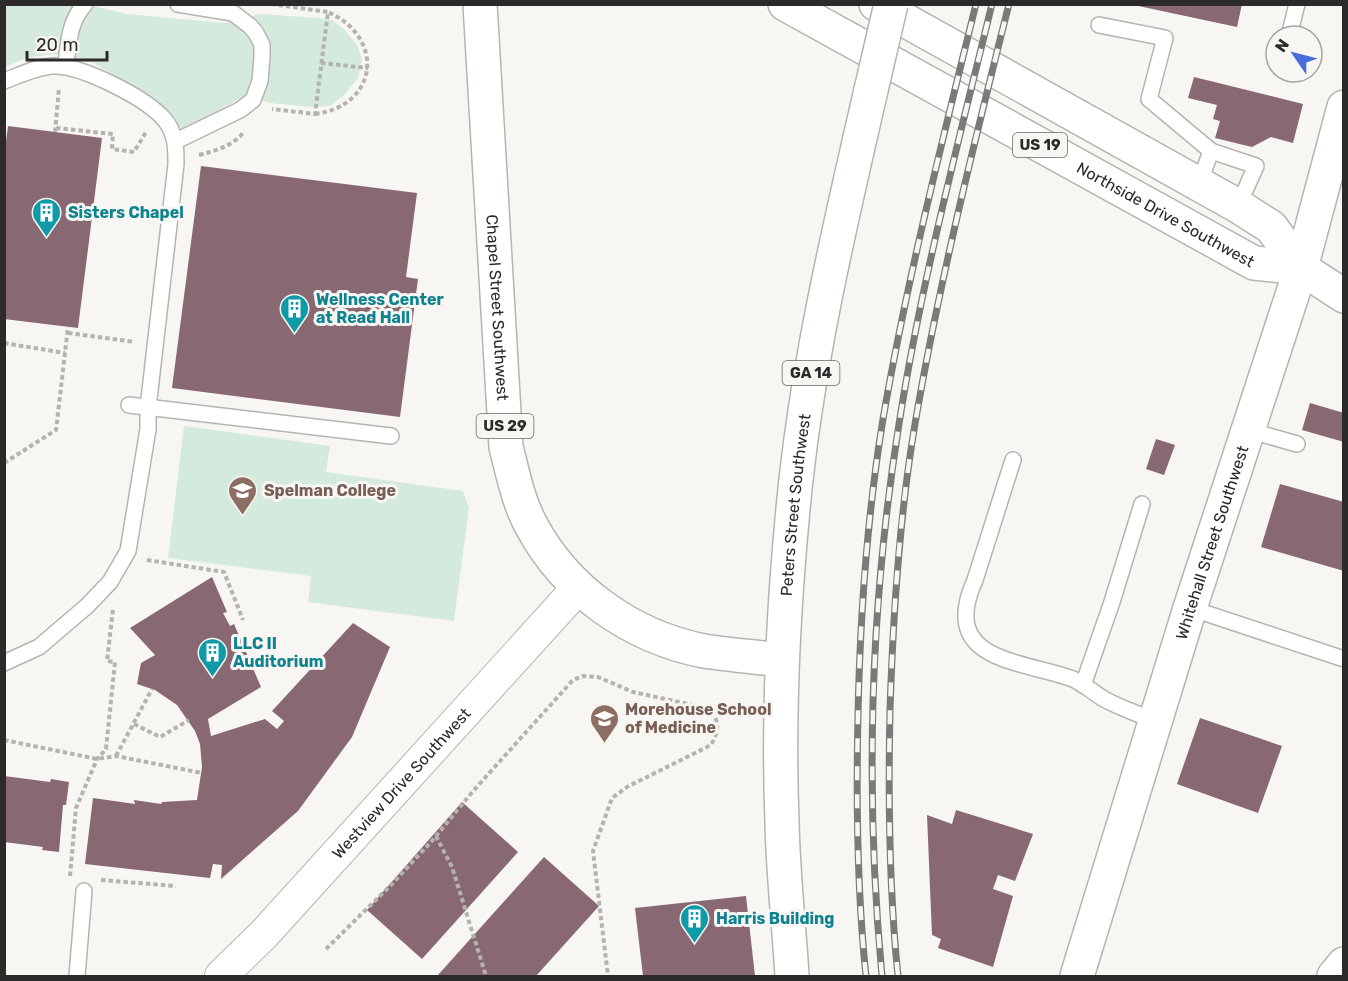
<svg xmlns="http://www.w3.org/2000/svg" width="1348" height="981" font-family="Rubik,sans-serif">
	<style>
		.green { fill: #d4eadc }
		.building { fill: #886873 }
		.lines { fill: none; stroke-linecap: round; stroke-linejoin: round }
		.lane-casing { stroke: #b6b4b1; stroke-width: 18 }
		.street-casing { stroke: #b6b4b1; stroke-width: 34 }
		.secondary-casing { stroke: #b6b4b1; stroke-width: 36 }
		.primary-casing { stroke: #b6b4b1; stroke-width: 36 }
		.highway-casing { stroke: #b6b4b1; stroke-width: 36 }
		.path { stroke: #b5b3b0; stroke-width: 4; stroke-dasharray: 4.5 3; stroke-linecap: butt }
		.lane { stroke: #fff; stroke-width: 15 }
		.street { stroke: #fff; stroke-width: 32 }
		.secondary { stroke: #fff; stroke-width: 33 }
		.primary { stroke: #fff; stroke-width: 33 }
		.highway { stroke: #fff; stroke-width: 33 }
		.rail-casing { stroke: #7c7a78; stroke-width: 7 }
		.rail { stroke: #f8f6f2; stroke-width: 4.5; stroke-dasharray: 14; stroke-linecap: butt }
		.primary-bridge-casing { stroke: #b6b4b1; stroke-width: 36; stroke-linecap: butt }
		.primary-bridge { stroke: #fff; stroke-width: 33 }
		.labels { text-anchor: middle; stroke-width: 6; stroke-linejoin: round; paint-order: stroke }
		.shield { fill: #f8f6f2; stroke: #686765; stroke-width: 1.5 }
		.shield-label { font-size: 15px; font-weight: bold; fill: #2b2a29 }
		.culture-label { font-size: 16px; font-weight: bold; fill: #0d838f; stroke: #f8f6f2; text-anchor: start }
		.street-label { font-size: 16px; fill: #2b2a29; stroke: #f8f6f2 }
		.education-label { font-size: 16px; font-weight: bold; fill: #785e54; stroke: #f8f6f2; text-anchor: start }
	</style>
	<rect width="100%" height="100%" fill="#f8f6f2"/>
	<g class="green">
		<polygon points="5,4 90,5 127,14 224,23 259,14 318,18 332,20 345,30 357,45 362,59 358,78 345,94 330,106 311,107 270,103 245,95 220,110 182,129 163,108 94,63 53,54 26,58 5,67"/>
		<polygon points="184,426 330,446 326,472 463,491 469,508 454,621 308,602 311,576 168,558"/>
	</g>
	<g class="building">
		<polygon points="1129,4 1242,4 1237,27"/>
		<polygon points="1194,77 1303,104 1293,143 1271,137 1252,147 1215,138 1220,121 1213,119 1217,105 1188,98"/>
		<polygon points="8,126 102,138 78,328 4,319 4,156"/>
		<polygon points="201,166 417,193 406,277 418,279 400,417 172,388"/>
		<polygon points="1310,403 1344,413 1344,442 1302,430"/>
		<polygon points="1156,439 1175,445 1164,475 1146,469"/>
		<polygon points="1280,484 1344,502 1344,571 1261,547"/>
		<polygon points="212,577 227,612 223,613 230,626 234,624 261,687 208,719 211,736 265,719 277,729 284,721 272,711 353,623 390,647 352,737 298,811 221,879 222,865 213,864 210,878 85,864 93,798 135,804 134,800 161,804 162,802 197,800 202,767 200,744 195,731 177,705 155,690 137,684 141,663 155,655 130,628"/>
		<polygon points="1200,718 1282,746 1258,813 1177,784"/>
		<polygon points="4,776 50,782 51,779 69,782 66,805 63,805 59,852 42,850 43,847 4,842"/>
		<polygon points="462,802 518,852 422,959 367,910"/>
		<polygon points="956,810 1033,834 1015,881 998,875 993,889 1013,896 993,967 938,948 941,939 932,935 927,815 952,824"/>
		<polygon points="544,857 599,906 536,976 440,976 438,975"/>
		<polygon points="746,896 755,976 643,976 635,908"/>
	</g>
	<g class="lines">
		<defs>
			<g id="lane">
				<polyline points="1099,25 1165,38 1149,99 1211,151 1199,184"/>
				<polyline points="1289,36 1297,4"/>
				<path d="M66 66C68 45 69 21 85 4"/>
				<path d="M4 81C20 75 36 67 53 66 82 65 146 98 165 120 176 134 176 148 176 164L148 408V429L128 551 110 582 87 606 39 647 4 663"/>
				<polyline points="176,141 240,110 253,100 260,81 262,57 262,45 256,33 250,26 233,13 178,4"/>
				<polyline points="1211,151 1256,166 1238,206"/>
				<polyline points="129,405 391,436"/>
				<polyline points="1248,430 1297,444"/>
				<path d="M1013 460 975 580C938 662 1021 660 1073 679 1084 684 1094 693 1104 699 1120 708 1139 714 1155 721"/>
				<polyline points="1190,608 1344,659"/>
				<polyline points="1083,685 1112,602 1142,504"/>
				<polyline points="77,976 84,891"/>
			</g>
			<g id="street">
				<path id="s1" d="M221 976 264 934 578 588"/>
			</g>
			<g id="secondary">
				<path id="s2" d="M1077 976 1190 608 1301 268 1344 107"/>
			</g>
			<g id="primary">
				<path id="s3" d="M480 4 506 447C513 474 518 501 531 525 566 591 632 637 704 651 730 655 757 657 782 660"/>
				<path id="s4" d="M785 4 1254 263 1301 268"/>
				<polyline points="876,4 1238,206 1271,227 1301,268 1344,296"/>
				<path id="s5" d="M792 976C789 925 783 874 782 822 778 718 783 613 793 509 806 368 839 229 871 90"/>
			</g>
			<polyline id="highway" points="1334,976 1344,964"/>
		</defs>
		<use href="#lane" class="lane-casing"/>
		<use href="#street" class="street-casing"/>
		<use href="#secondary" class="secondary-casing"/>
		<use href="#primary" class="primary-casing"/>
		<use href="#highway" class="highway-casing"/>
		<g class="path">
			<polyline points="271,4 328,12 315,114 272,109"/>
			<polyline points="321,63 368,68"/>
			<path d="M315 114C378 106 386 38 328 12"/>
			<polyline points="56,128 113,134 112,149 134,152 146,132"/>
			<polyline points="55,132 59,88"/>
			<path d="M199 155C217 150 231 147 244 132"/>
			<polyline points="68,333 135,342"/>
			<polyline points="4,343 65,353"/>
			<polyline points="4,463 56,430 68,327"/>
			<polyline points="147,560 224,572 243,620"/>
			<polyline points="134,724 160,737 189,720"/>
			<polyline points="4,740 97,759 116,756 202,773"/>
			<polyline points="116,756 152,689"/>
			<polyline points="436,836 452,867 486,976"/>
			<polyline points="70,876 76,808 97,759 106,749 115,662 107,661 113,609"/>
			<polyline points="101,880 176,886"/>
			<path d="M326 949 389 887 431 842 474 790 573 680 583 676 598 677 633 692 702 707C721 716 720 729 711 745L627 787 612 798 593 851 608 976"/>
		</g>
		<use href="#lane" class="lane"/>
		<use href="#street" class="street"/>
		<use href="#secondary" class="secondary"/>
		<use href="#primary" class="primary"/>
		<use href="#highway" class="highway"/>
		<defs>
			<g id="rail">
				<path d="M866 976C857 890 856 802 858 715 860 616 867 517 883 419 907 280 942 142 976 4"/>
				<path d="M882 976C865 794 870 606 899 424 921 283 958 144 992 4"/>
				<path d="M898 976C889 888 888 799 890 710 893 615 899 518 915 424 939 283 974 144 1009 4"/>
			</g>
		</defs>
		<use href="#rail" class="rail-casing"/>
		<use href="#rail" class="rail"/>
		<defs>
			<polyline id="primary-bridge" points="871,90 891,4"/>
		</defs>
		<use href="#primary-bridge" class="primary-bridge-casing"/>
		<use href="#primary-bridge" class="primary-bridge"/>
	</g>
	<defs>
		<symbol id="building-pin" viewBox="-11 -11 22 30"><path d="M0 17L-7.5 6A9.5 9.5 0 1 1 7.5 6Z" fill="#0f9aa8" stroke="#f8f6f2"/><path d="M-4-6H4V6H1V3H-1V6H-4ZM-2.5-4.3h1.7v1.8h-1.7ZM.8-4.3h1.7v1.8H.8ZM-2.5-1h1.7V.8h-1.7ZM.8-1h1.7V.8H.8Z" fill="#fff"/></symbol>
		<symbol id="university-pin" viewBox="-11 -11 22 30"><path d="M0 17L-7.5 6A9.5 9.5 0 1 1 7.5 6Z" fill="#8d6e63" stroke="#f8f6f2"/><path d="M0-5L7-2L0 1L-7-2ZM-4 1L0 2.5L4 1V4Q0 6-4 4Z" fill="#fff"/></symbol>
	</defs>
	<g fill-rule="evenodd">
		<use href="#building-pin" x="30" y="196" width="33" height="45"/>
		<use href="#building-pin" x="278" y="292" width="33" height="45"/>
		<use href="#university-pin" x="226" y="474" width="33" height="45"/>
		<use href="#building-pin" x="196" y="636" width="33" height="45"/>
		<use href="#university-pin" x="588" y="702" width="33" height="45"/>
		<use href="#building-pin" x="678" y="902" width="33" height="45"/>
	</g>
	<g class="labels">
		<g class="shield">
			<rect x="1013" y="133" width="54" height="24" rx="4.5"/>
			<rect x="782.5" y="361" width="57" height="24" rx="4.5"/>
			<rect x="476.5" y="414" width="57" height="24" rx="4.5"/>
		</g>
		<g class="shield-label">
			<text x="1040" y="150">US 19</text>
			<text x="811" y="378">GA 14</text>
			<text x="505" y="431">US 29</text>
		</g>
		<g class="culture-label">
			<text x="68" y="218">Sisters Chapel</text>
			<text x="316" y="305">Wellness Center<tspan x="316" dy="18">at Read Hall</tspan></text>
			<text x="233" y="649">LLC II<tspan x="233" dy="18">Auditorium</tspan></text>
			<text x="716" y="924">Harris Building</text>
		</g>
		<g class="street-label">
			<text dy="6" stroke="none"><textPath href="#s4" startOffset="435">Northside Drive Southwest</textPath></text>
			<text dy="6" stroke="none"><textPath href="#s3" startOffset="304">Chapel Street Southwest</textPath></text>
			<text dy="6" stroke="none"><textPath href="#s5" startOffset="472">Peters Street Southwest</textPath></text>
			<text dy="6" stroke="none"><textPath href="#s2" startOffset="454">Whitehall Street Southwest</textPath></text>
			<text dy="6" stroke="none"><textPath href="#s1" startOffset="264">Westview Drive Southwest</textPath></text>
		</g>
		<g class="education-label">
			<text x="264" y="496">Spelman College</text>
			<text x="625" y="715">Morehouse School<tspan x="625" dy="18">of Medicine</tspan></text>
		</g>
	</g>
	<rect width="1348" height="981" fill="none" stroke="#2b2a29" stroke-width="12"/>
	<g transform="translate(1294 54) rotate(305)"><circle r="28" fill="#f8f6f2" stroke="#a6a4a2" stroke-width="1.5"/>
	<path d="M0-4.5L10 22L0 15L-10 22Z" fill="#486bde"/>
	<text y="-9" font-size="16" font-weight="bold" text-anchor="middle" fill="#2b2a29">N</text>
	</g>
	<path d="M27 51v9h80v-9" fill="none" stroke="#2b2a29" stroke-width="3"/>
	<text x="36" y="51" font-size="18" fill="#2b2a29" stroke="#f8f6f2" stroke-width="4.5" paint-order="stroke">20 m</text>
</svg>
